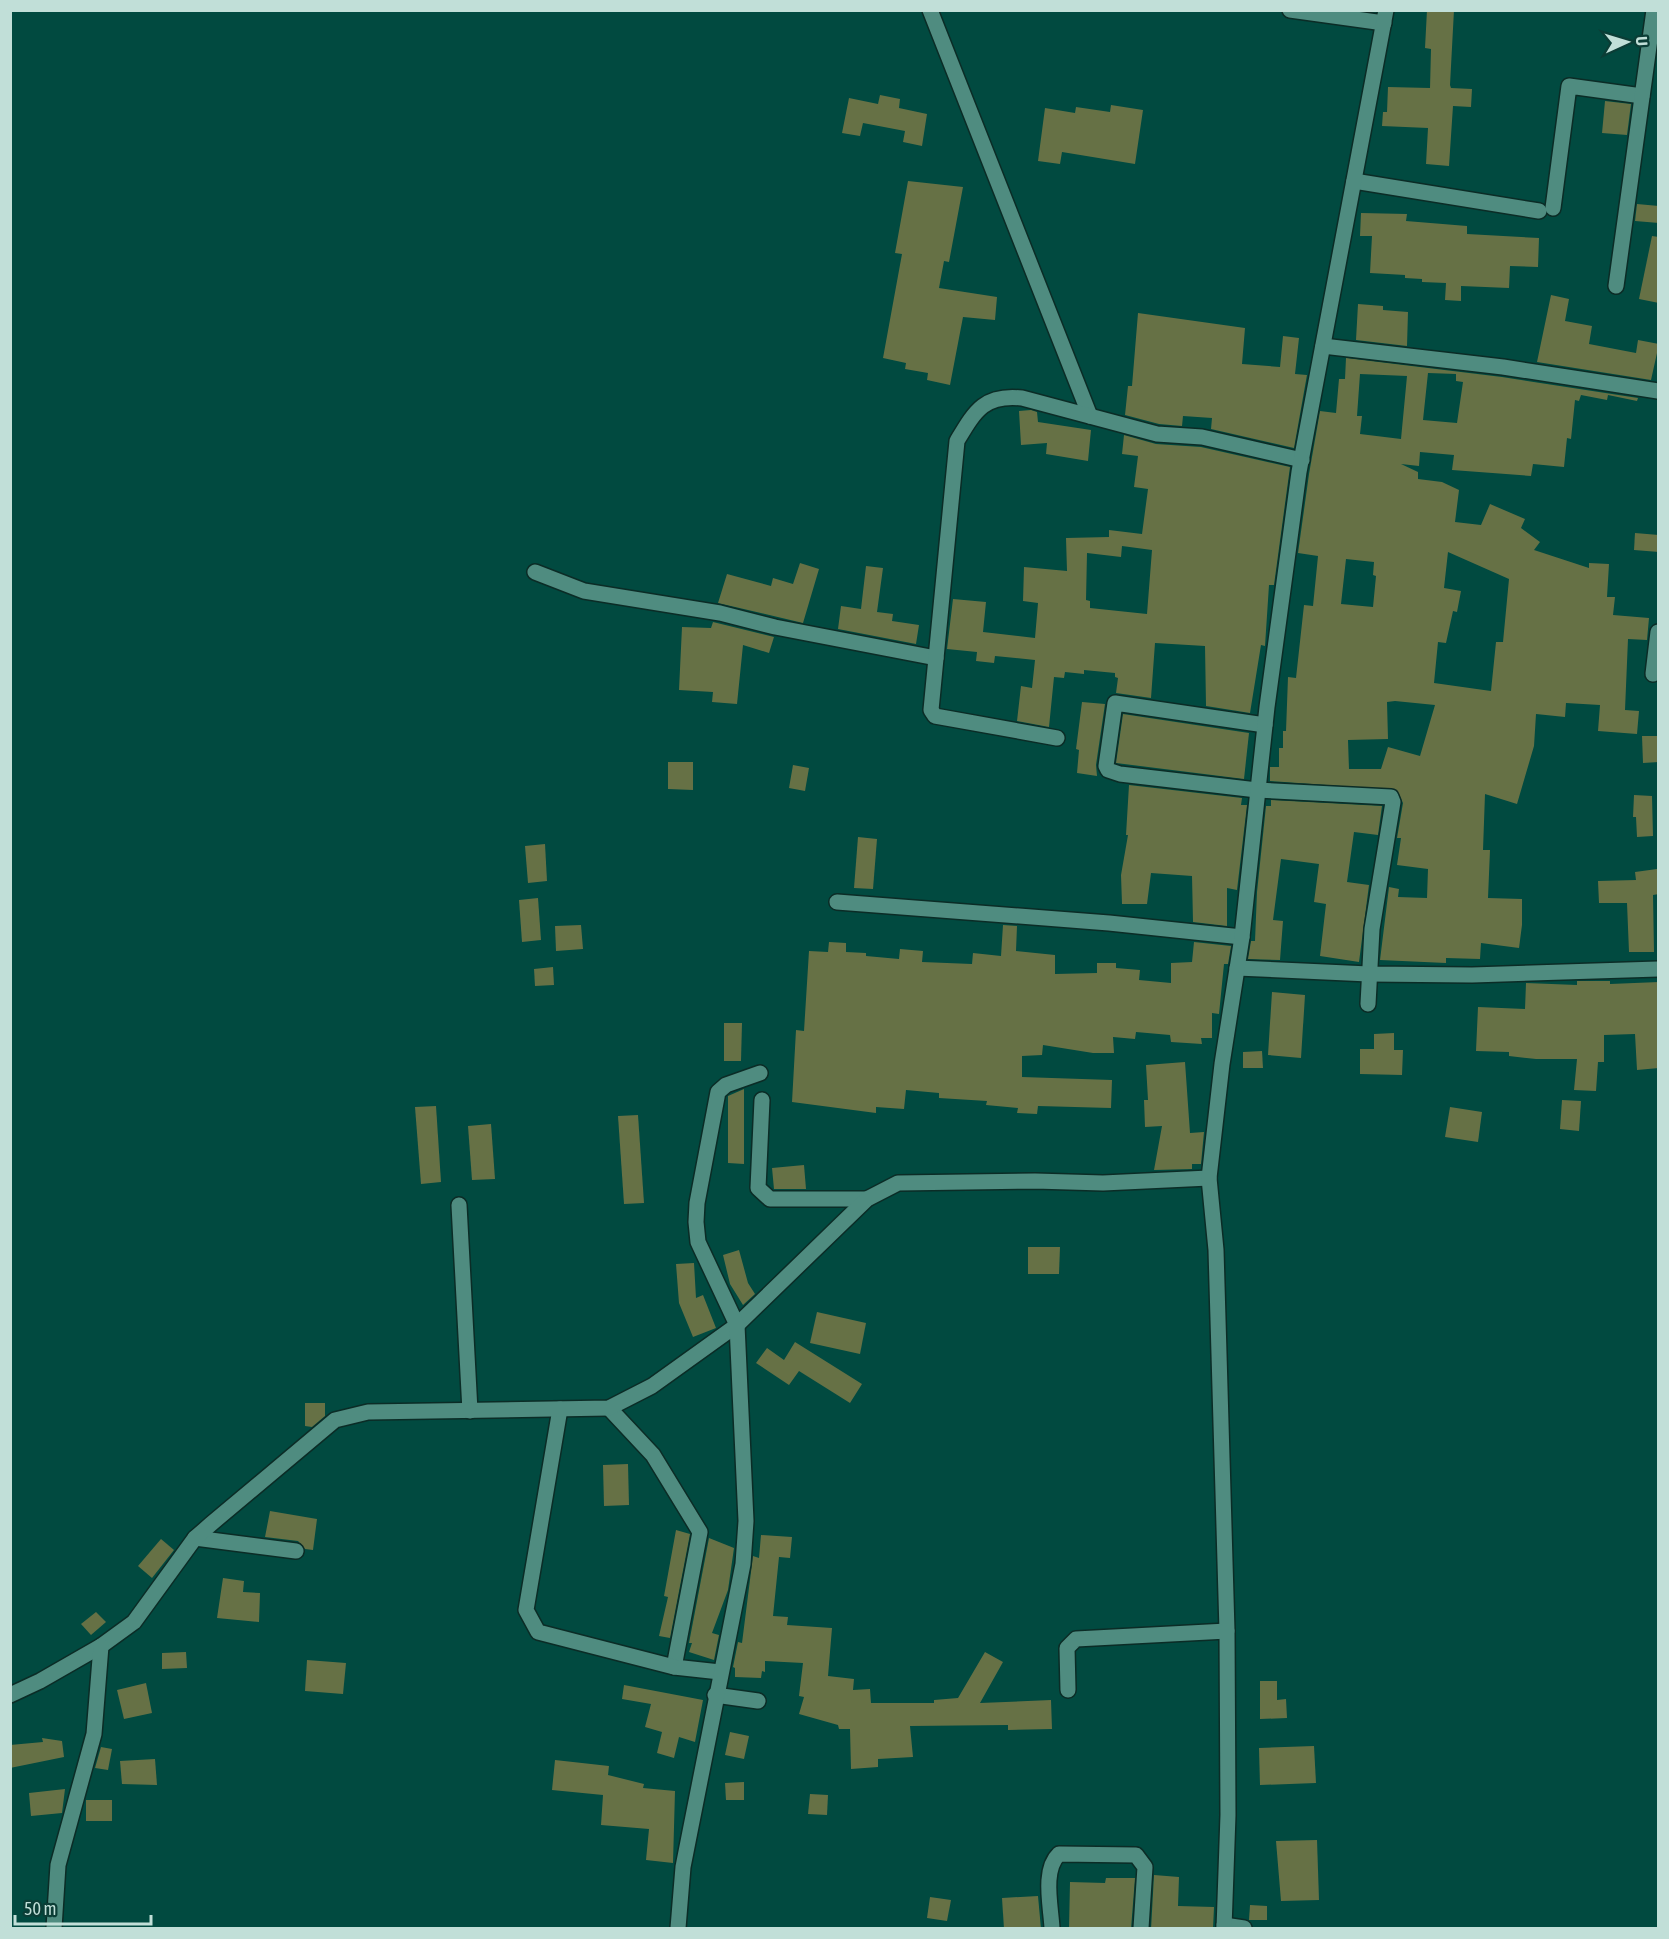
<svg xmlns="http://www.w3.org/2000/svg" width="1669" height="1939" font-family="'Asap Condensed',sans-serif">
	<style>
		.building { fill: #667145; fill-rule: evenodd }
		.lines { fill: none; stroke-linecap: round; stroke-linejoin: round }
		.minor-casing { stroke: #0b2c26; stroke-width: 18 }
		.minor { stroke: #4f8c80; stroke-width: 15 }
	</style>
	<rect width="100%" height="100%" fill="#014a40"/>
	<g class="building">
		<polygon points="1427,10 1454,10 1450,85 1451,88 1472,89 1471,107 1453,106 1449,166 1426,164 1428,128 1382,126 1383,112 1387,112 1388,87 1430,88 1431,49 1425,48"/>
		<polygon points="880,95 900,99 899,108 927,114 922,146 903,142 905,131 863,123 860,136 842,133 849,98 878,104"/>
		<polygon points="1605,101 1631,104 1627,135 1602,133"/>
		<polygon points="1111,105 1143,110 1135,164 1062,152 1060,164 1038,161 1045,108 1075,113 1076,107 1110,112"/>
		<polygon points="908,181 963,187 949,262 944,261 939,288 997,297 995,320 963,317 950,385 927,380 928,373 905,369 906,363 883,358 902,254 895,253"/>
		<polygon points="1637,204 1659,206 1659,223 1635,221"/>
		<polygon points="1361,213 1407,214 1406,221 1467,226 1467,234 1539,238 1538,267 1510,266 1509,288 1461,286 1461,301 1445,300 1446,283 1422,282 1422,279 1405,278 1405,275 1370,273 1372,236 1360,236"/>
		<polygon points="1652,236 1659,237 1659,303 1639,299"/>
		<polygon points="1551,295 1569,299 1565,321 1592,326 1589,344 1636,353 1638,340 1659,344 1651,380 1537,362"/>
		<polygon points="1358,304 1383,306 1383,310 1408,312 1407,346 1356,340"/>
		<polygon points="1138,313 1245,328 1242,364 1280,367 1283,336 1299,338 1295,374 1307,375 1294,448 1211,429 1212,418 1183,416 1182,426 1159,424 1125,415 1128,386 1132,386"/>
		<path d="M1346 358 1502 377 1638 398 1637 401 1608 395 1607 400 1581 395 1579 401 1575 400 1571 439 1567 438 1564 467 1533 464 1531 476 1452 470 1454 455 1420 452 1419 466 1401 464 1418 472V479L1442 482 1459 490 1455 522 1481 525 1490 504 1525 519 1521 528 1540 542 1534 550 1589 568V563L1609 564 1607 597H1615L1613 615 1649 618 1647 640 1628 639 1625 710 1639 711 1637 734 1598 731 1600 705 1566 703 1565 717 1536 714 1534 746 1517 804 1485 794 1483 850H1490L1488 898 1522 899V925L1519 948 1481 943 1480 959 1446 958V963L1380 960 1389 887 1399 889 1398 897 1427 898 1428 869 1397 865 1401 838H1397L1403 803 1397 790 1270 781V767H1279V748H1283V731H1286L1288 677 1296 678 1304 605 1313 606 1318 556 1298 553 1309 474 1320 411 1336 413 1339 379H1345ZM1428 373 1456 374V381L1463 382 1457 423 1423 420ZM1360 374 1407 376 1401 439 1360 434 1362 416H1357ZM1448 552 1509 579 1503 642H1496L1491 691 1434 683 1438 642 1446 643 1453 611 1457 612 1461 591 1444 588ZM1346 559 1374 562 1373 575 1376 576 1373 607 1341 604ZM1395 701 1435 705 1420 756 1388 747 1381 769H1349L1348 740 1388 739 1387 702Z"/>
		<polygon points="1031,410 1037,412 1038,422 1091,430 1088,461 1046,454 1047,443 1021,445 1019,411"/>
		<path d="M1124 435 1156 444 1201 447 1290 467 1274 585H1269L1265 646 1261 645 1250 713 1206 706 1205 646 1155 643 1151 698 1116 693 1118 678 1115 677V673L1084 670V674L1065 672 1064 678 1054 677 1049 727 1017 721 1021 686 1032 688 1035 660 995 656 994 663 976 661 977 652 947 649 953 599 986 602 983 632 1035 638 1038 603 1023 601 1024 567 1067 571 1066 538 1109 537V530L1142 534 1148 489 1134 487 1138 456 1122 454ZM1122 546 1152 550 1147 614 1090 608V601L1086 600 1087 553 1121 557Z"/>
		<polygon points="1635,533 1659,535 1659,552 1634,550"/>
		<polygon points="800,563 819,569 803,623 718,603 727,574 771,586 773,578 793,584"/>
		<polygon points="866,566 883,568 877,612 893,614 892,621 919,625 916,644 838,629 841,606 861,609"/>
		<polygon points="713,622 774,637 769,653 743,645 737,704 712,702 713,692 679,690 682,627 711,628"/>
		<polygon points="1082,702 1105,704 1096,765 1097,776 1077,773 1079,750 1076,749"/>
		<polygon points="1123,714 1249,733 1244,779 1116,763"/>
		<polygon points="1642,736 1659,736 1659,762 1643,763"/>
		<polygon points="668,762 693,762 693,790 668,789"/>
		<polygon points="793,765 809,768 805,791 789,788"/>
		<polygon points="1129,785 1242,798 1241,805 1247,805 1237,890 1227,888 1227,926 1193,922 1192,876 1151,873 1147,904 1122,904 1121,875 1128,835 1126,835"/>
		<polygon points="1634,795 1652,796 1653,836 1637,837 1636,817 1633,817"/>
		<polygon points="1271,800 1382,806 1378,835 1354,832 1347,882 1369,885 1359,962 1320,956 1326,904 1314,902 1319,864 1281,859 1273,920 1283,921 1280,960 1248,959 1251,941 1255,941 1257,892 1266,806 1271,806"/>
		<polygon points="858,837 877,839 873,889 854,888"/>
		<polygon points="545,844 547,881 528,883 525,846"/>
		<polygon points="1657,869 1659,894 1653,895 1654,952 1629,952 1627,903 1599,903 1598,881 1636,880 1635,872"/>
		<polygon points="538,898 541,940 522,942 519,900"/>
		<polygon points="581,925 583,949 556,951 555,926"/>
		<polygon points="1003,925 1017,926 1016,951 1055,955 1055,974 1097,973 1097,963 1116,963 1116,968 1140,970 1139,980 1171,983 1171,963 1192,962 1194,942 1231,946 1228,964 1224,964 1219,1014 1212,1013 1212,1038 1201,1038 1202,1044 1171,1042 1170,1035 1136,1032 1135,1039 1113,1037 1114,1053 1093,1053 1043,1045 1042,1055 1022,1056 1022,1077 1112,1080 1111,1108 1038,1106 1037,1114 1017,1113 1018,1108 986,1105 987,1101 939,1098 939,1093 906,1090 904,1109 876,1107 876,1113 792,1102 796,1030 804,1031 809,951 828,952 829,942 846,943 846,952 866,953 866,956 899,959 900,949 923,951 922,962 972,964 973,953 1001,956"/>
		<polygon points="553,967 554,985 535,986 534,969"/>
		<polygon points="1577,981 1610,981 1610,984 1659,982 1659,1068 1637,1070 1635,1034 1604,1035 1604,1062 1598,1062 1596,1091 1574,1090 1577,1059 1536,1059 1509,1056 1509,1052 1476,1051 1478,1007 1525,1009 1526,983 1577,985"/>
		<polygon points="1272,992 1305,995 1301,1058 1268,1055"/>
		<polygon points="724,1023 742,1023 741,1061 724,1061"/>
		<polygon points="1394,1033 1394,1050 1403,1050 1402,1075 1360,1074 1360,1049 1374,1049 1374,1034"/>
		<polygon points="1262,1051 1263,1068 1243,1068 1243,1052"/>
		<polygon points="1185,1062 1190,1133 1204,1132 1201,1164 1192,1164 1192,1169 1154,1170 1162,1126 1145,1127 1144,1100 1148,1100 1146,1065"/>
		<polygon points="744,1089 744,1164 728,1163 728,1096"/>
		<polygon points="1562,1100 1581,1101 1579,1131 1560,1129"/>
		<polygon points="436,1106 441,1182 421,1184 415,1107"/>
		<polygon points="1450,1107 1482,1112 1478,1142 1445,1137"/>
		<polygon points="638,1115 644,1203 624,1204 618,1116"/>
		<polygon points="491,1124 495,1179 472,1180 468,1126"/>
		<polygon points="804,1165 806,1189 774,1189 772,1168"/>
		<polygon points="1028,1247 1060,1247 1059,1274 1028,1274"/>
		<polygon points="739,1250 748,1283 755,1294 743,1305 730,1284 723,1255"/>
		<polygon points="694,1263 696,1298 703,1295 716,1328 693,1337 679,1303 676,1264"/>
		<polygon points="817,1312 866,1323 860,1354 810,1343"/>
		<polygon points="795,1342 862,1384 850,1403 799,1371 789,1385 756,1363 767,1348 784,1360"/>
		<polygon points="305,1403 325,1403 325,1416 312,1427 305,1426"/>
		<polygon points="628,1464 629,1505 604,1506 603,1465"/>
		<polygon points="270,1511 317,1519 313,1550 305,1549 298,1541 265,1537"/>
		<polygon points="676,1530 690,1534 670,1638 659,1636 668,1597 664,1596"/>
		<polygon points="761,1535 792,1537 790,1558 779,1557 773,1616 788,1617 787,1625 832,1628 828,1676 854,1679 853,1690 870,1689 871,1703 934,1703 934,1700 958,1698 985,1652 1003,1662 980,1703 1051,1700 1052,1729 1008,1730 1008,1725 910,1726 913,1757 878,1759 878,1767 851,1769 850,1729 839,1729 838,1725 799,1714 804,1697 799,1696 803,1663 765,1661 765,1672 762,1671 761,1678 735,1677 735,1668 733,1667 738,1642 742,1643 753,1556 759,1558"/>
		<polygon points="709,1538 734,1548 728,1590 712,1633 719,1635 714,1660 689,1652 692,1643 689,1643"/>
		<polygon points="161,1539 174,1550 152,1578 138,1566"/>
		<polygon points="223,1578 244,1581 243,1592 260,1593 259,1622 217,1618"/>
		<polygon points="96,1612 106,1622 91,1635 81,1624"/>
		<polygon points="186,1652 187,1668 162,1669 162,1653"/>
		<polygon points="307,1660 346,1663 343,1694 305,1691"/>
		<polygon points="1260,1681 1277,1681 1277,1700 1286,1699 1287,1718 1260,1719"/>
		<polygon points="146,1683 152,1713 124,1719 117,1690"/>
		<polygon points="624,1685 703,1700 695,1742 679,1737 674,1758 657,1753 662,1732 645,1727 651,1704 622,1699"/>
		<polygon points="730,1732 749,1736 744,1759 725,1755"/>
		<polygon points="42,1738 62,1741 64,1757 10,1768 10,1745 43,1742"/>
		<polygon points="1314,1746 1316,1783 1260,1785 1259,1748"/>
		<polygon points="101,1747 112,1749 108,1770 95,1768"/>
		<polygon points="155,1759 157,1785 122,1784 120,1761"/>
		<polygon points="555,1760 609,1766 608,1775 644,1784 643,1788 675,1791 673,1863 646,1860 649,1829 601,1825 603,1795 552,1790"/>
		<polygon points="744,1782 744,1800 726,1800 725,1783"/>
		<polygon points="65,1789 62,1813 31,1816 29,1793"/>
		<polygon points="810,1794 828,1795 827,1815 808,1814"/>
		<rect x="86" y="1800" width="26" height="21"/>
		<polygon points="1317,1840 1319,1900 1281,1901 1276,1841"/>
		<polygon points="1154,1875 1179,1877 1178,1906 1214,1907 1213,1929 1151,1929"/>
		<polygon points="1106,1878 1135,1878 1131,1929 1069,1929 1070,1882 1105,1883"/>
		<polygon points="1038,1896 1041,1929 1004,1929 1002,1898"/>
		<polygon points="930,1897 951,1900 947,1921 927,1918"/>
		<polygon points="1250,1905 1267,1906 1267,1920 1249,1920"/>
	</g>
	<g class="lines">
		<defs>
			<g id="minor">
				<polyline points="930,10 1090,416"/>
				<polyline points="1290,10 1384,23"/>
				<polyline points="1354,181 1539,211"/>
				<polyline points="1553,208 1569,86 1642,96"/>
				<polyline points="1616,286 1654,10"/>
				<polyline points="1323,346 1503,367 1658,391"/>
				<polyline points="535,572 584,591 720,613 775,627 936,658"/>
				<polyline points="1653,674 1658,632"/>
				<polyline points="1265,725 1115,703 1106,766 1108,770 1120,774 1257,790 1391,797 1393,802 1372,929 1368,1004"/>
				<path d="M1057 738 935 716 931 710 957 441C975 411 984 394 1022 398L1157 434 1202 437 1302 460"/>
				<polyline points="837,902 1109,923 1242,937"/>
				<polyline points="1237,968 1369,974 1472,975 1658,969"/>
				<polyline points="762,1100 758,1188 770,1199 867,1199"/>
				<polyline points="459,1205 470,1411"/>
				<polyline points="609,1408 653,1455 700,1532 674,1667 720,1672"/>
				<polyline points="560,1409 526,1610 538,1632 674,1667"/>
				<polyline points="195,1538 296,1551"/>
				<polyline points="1068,1690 1067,1648 1076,1639 1227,1631"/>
				<polyline points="10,1695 40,1681 101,1646 134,1622 195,1538 211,1524 335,1420 368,1412 609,1408 652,1386 737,1325 867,1199 898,1183 1035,1181 1103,1183 1209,1178"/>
				<polyline points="715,1695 758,1701"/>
				<polyline points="1224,1925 1244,1928"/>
				<polyline points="54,1928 58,1865 94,1734 101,1646"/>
				<polyline points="678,1928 683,1867 743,1564 746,1521 737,1325 698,1242 696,1222 697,1203 718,1092 726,1085 760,1073"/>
				<path d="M1052 1928C1051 1907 1042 1870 1059 1854L1136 1855 1145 1867 1141 1928"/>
				<polyline points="1224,1928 1228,1815 1227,1631 1216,1250 1209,1178 1222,1064 1242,937 1267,707 1299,472 1386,10"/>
			</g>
		</defs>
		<use href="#minor" class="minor-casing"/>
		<use href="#minor" class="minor"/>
	</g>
	<rect width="1669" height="1939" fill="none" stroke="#c1dfd8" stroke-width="24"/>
	<g transform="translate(1627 42) rotate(86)" stroke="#0b3d36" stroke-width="4.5" paint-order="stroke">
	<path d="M0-4.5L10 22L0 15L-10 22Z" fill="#c1dfd8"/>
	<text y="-9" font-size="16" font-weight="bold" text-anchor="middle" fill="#c1dfd8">U</text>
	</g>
	<path d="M15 1915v9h136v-9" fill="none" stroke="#c1dfd8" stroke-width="3"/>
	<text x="24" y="1915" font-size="18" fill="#c1dfd8" stroke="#0b3d36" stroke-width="4.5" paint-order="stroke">50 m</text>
</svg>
